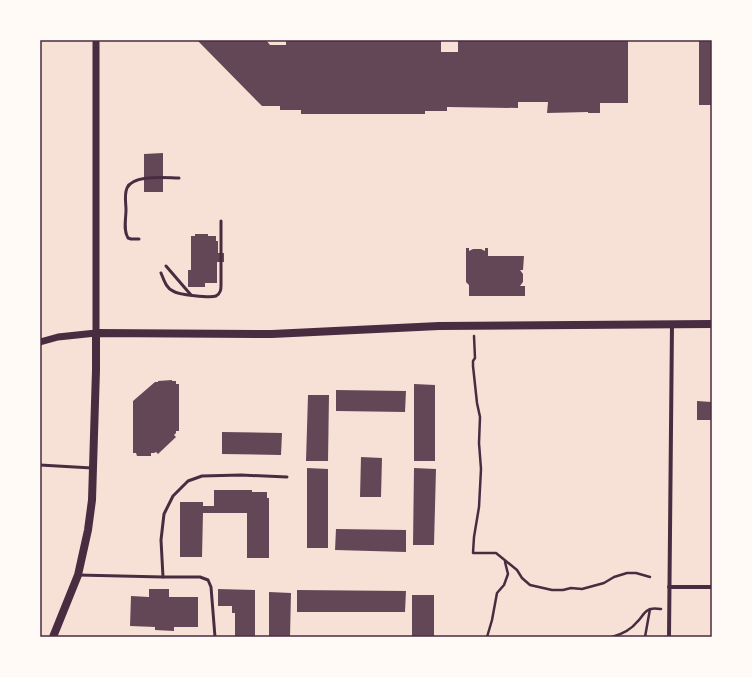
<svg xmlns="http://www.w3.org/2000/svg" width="752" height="677" font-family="'Asap Condensed',sans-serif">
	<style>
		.building { fill: #644757 }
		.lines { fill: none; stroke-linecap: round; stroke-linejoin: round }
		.path { stroke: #4a2c40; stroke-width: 2.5 }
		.service { stroke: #4a2c40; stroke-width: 3 }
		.minor { stroke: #4a2c40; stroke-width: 4 }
		.tertiary { stroke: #4a2c40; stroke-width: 7 }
		.secondary { stroke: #4a2c40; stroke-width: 8 }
		.neatline { fill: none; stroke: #4a2c40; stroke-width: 1.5 }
	</style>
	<rect width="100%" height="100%" fill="#f7e1d7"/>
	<g class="building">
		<polygon points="197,40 266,40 270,45 286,45 286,40 441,40 441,52 458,52 458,40 628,40 628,103 600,103 600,113 588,113 588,112 547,113 548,102 518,102 518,108 447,107 447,111 425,111 425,114 301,114 301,110 280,110 280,106 262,106"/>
		<rect x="699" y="40" width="13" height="65"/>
		<polygon points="163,153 163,192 144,192 144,154"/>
		<polygon points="195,234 208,234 208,236 216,236 216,241 218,241 218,253 224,253 224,262 217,262 217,283 205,283 205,287 188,287 188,270 191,270 191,236 195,236"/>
		<polygon points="466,248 469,248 469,251 473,249 481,249 485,251 485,248 488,248 488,256 524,256 523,270 520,270 523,274 523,282 520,286 525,286 525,296 469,296 469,285 466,282"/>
		<polygon points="172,380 172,381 176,381 176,384 179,384 179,431 176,431 176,433 174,435 176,437 158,454 156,452 154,453 151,453 151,456 137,456 136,453 133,453 133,401 155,382 158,382 158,381"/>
		<polygon points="414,384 435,385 435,461 414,461"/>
		<polygon points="336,390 406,391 405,412 336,411"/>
		<polygon points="308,395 329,395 328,461 306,461"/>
		<polygon points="697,401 712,402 712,420 697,420"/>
		<polygon points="222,432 282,433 281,455 222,454"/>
		<polygon points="361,457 382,458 381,497 360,497"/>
		<polygon points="307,468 328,469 328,548 307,548"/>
		<polygon points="414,468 436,469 434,545 413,545"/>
		<polygon points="214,490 252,490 252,492 267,492 267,498 269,498 269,558 247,558 247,513 203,513 202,557 180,557 180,502 203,502 203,506 214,506"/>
		<polygon points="336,529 406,530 406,552 335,550"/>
		<polygon points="149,589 169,589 169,597 198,597 198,627 174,627 174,631 155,630 155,627 130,626 131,596 149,597"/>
		<polygon points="218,589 255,590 255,637 235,637 235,613 232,613 232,606 218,606"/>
		<polygon points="297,590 406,591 405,612 297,612"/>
		<polygon points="269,592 291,593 290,637 269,637"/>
		<rect x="412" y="595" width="22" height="42"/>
	</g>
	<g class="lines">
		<g class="path">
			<polyline points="474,336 475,358 473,361 473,366 477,403 480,417 479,443 481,469 479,507 474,537 473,553 496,553 517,570 522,578 530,585 552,590 563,590 571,588 582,589 604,583 614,577 627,573 636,573 650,577"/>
			<polyline points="487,637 492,620 497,593 504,585 508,574 505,562"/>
			<path d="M612 637C622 634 631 630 637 622 642 618 644 610 651 609 654 608 658 609 661 609"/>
			<polyline points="645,637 650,609"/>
		</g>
		<g class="service">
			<path d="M139 239H131L128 238C123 230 126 219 126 210 126 203 124 195 127 188 133 174 166 178 179 178"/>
			<polyline points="166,266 191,295"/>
			<path d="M161 273C164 280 166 288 173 291 178 295 211 298 216 296 221 293 221 289 221 285V221"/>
			<polyline points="40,465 92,468"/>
			<polyline points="78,575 163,577 200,577 208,580 211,587 215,637"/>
			<polyline points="163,577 161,540 164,514 173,496 188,481 202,476 241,475 287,477"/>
		</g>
		<g class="minor">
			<polyline points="669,587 712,587"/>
			<polyline points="669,637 672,324"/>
		</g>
		<polyline class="tertiary" points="40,342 58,337 96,333 96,40"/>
		<polyline class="secondary" points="53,637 78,575 88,530 92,500 96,370 96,333 272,334 439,326 712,324"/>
	</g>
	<rect width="752" height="677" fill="none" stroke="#fffaf5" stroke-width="82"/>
	<rect x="41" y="41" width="670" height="595" class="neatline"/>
</svg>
